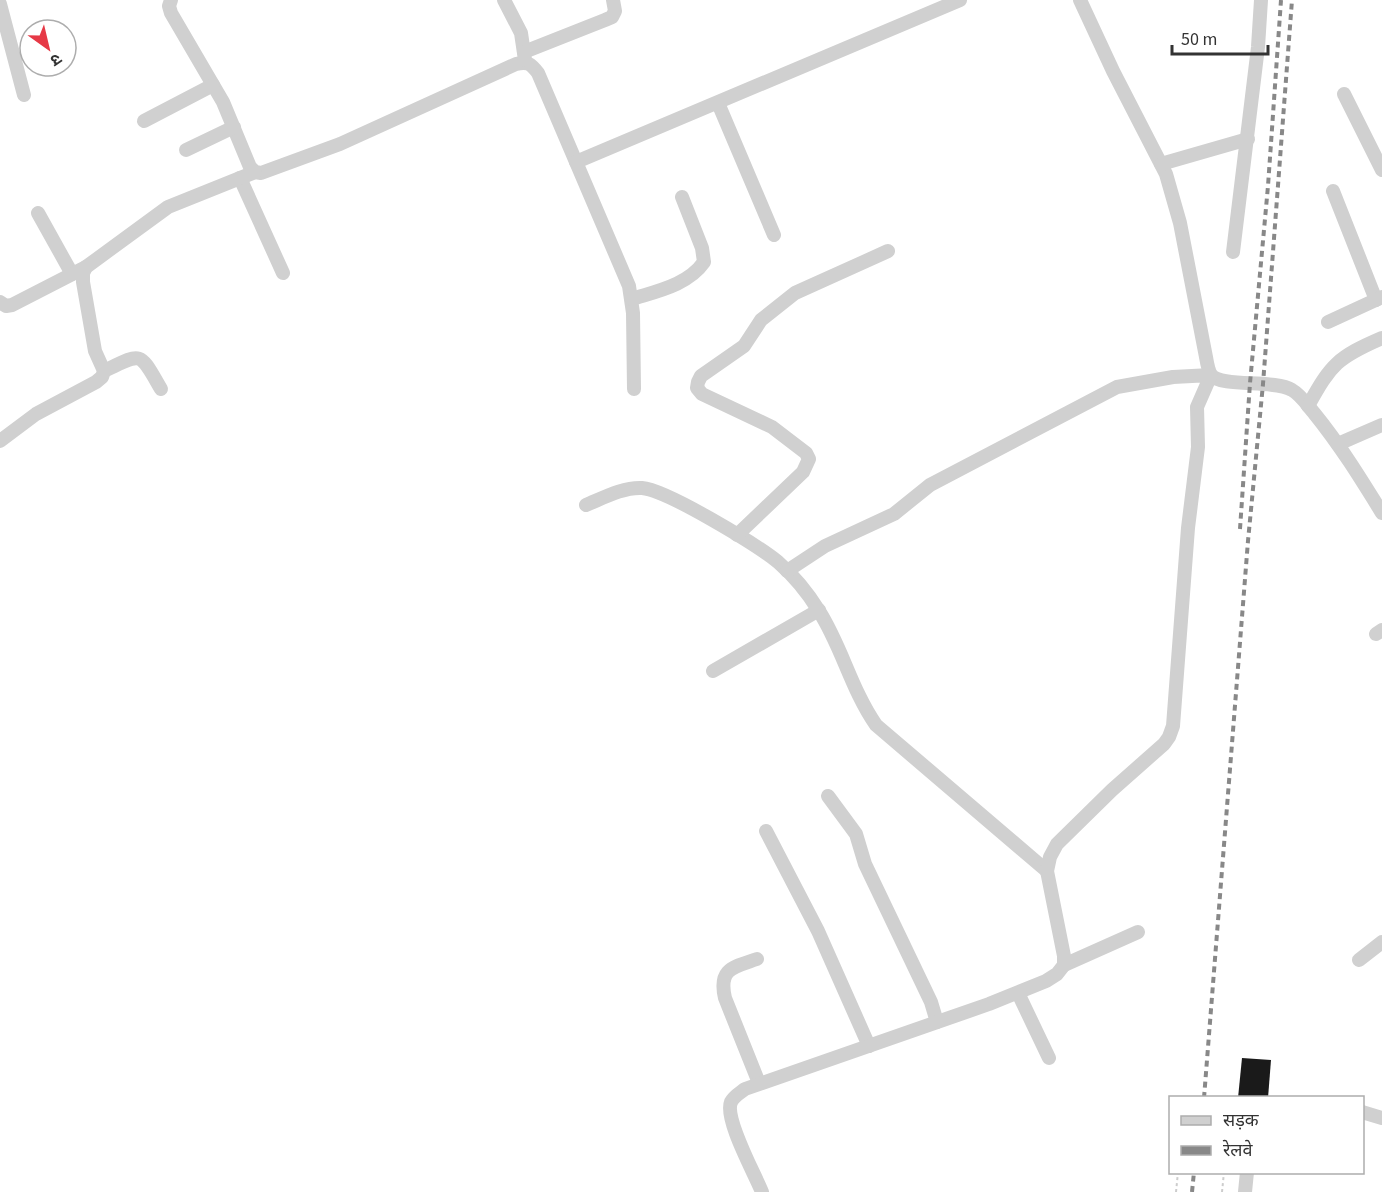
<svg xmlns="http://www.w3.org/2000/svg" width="1382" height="1192" font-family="'Source Sans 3','Noto Sans Devanagari',sans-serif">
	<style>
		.building { fill: #1a1a1a }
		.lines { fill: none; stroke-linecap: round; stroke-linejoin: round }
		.path { stroke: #cdcdcd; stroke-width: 2; stroke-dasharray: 3 3; stroke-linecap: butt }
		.minor { stroke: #d0d0d0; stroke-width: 14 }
		.rail { stroke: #888; stroke-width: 4; stroke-dasharray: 6 4.5; stroke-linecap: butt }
	</style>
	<rect width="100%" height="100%" fill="#fff"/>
	<polygon class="building" points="1242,1058 1271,1060 1268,1098 1238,1098"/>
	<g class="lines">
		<g class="path">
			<polyline points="1176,1192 1178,1172"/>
			<polyline points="1222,1192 1224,1172"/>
		</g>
		<g class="minor">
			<path d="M171 0 169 6 171 13 223 102 250 167 255 172 261 173 340 144 516 64C528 61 531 64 538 73L629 286 633 313 634 389"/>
			<polyline points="504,0 521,33 525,60"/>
			<path d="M1080 0 1113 71 1166 174 1180 223 1206 357C1207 363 1208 370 1211 375 1222 388 1274 379 1292 390 1301 395 1308 406 1314 413 1340 445 1361 479 1382 513"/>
			<polyline points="0,4 24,95"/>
			<polyline points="524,52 605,20 612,17 615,11 613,0"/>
			<polyline points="1344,94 1382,170"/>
			<polyline points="718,103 774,235"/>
			<polyline points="144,121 213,85"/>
			<polyline points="186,150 234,127"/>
			<polyline points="576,162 960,0"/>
			<polyline points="1161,164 1248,139"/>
			<polyline points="240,178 283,273"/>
			<polyline points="1333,191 1376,300"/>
			<polyline points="38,213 72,274"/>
			<polyline points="1233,252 1258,47 1261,0"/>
			<path d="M632 299C657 291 688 285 704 262L702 248 682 197"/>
			<polyline points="0,302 6,306 12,305 86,267"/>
			<polyline points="1328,322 1382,297"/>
			<path d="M104 371C143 352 139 351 161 389"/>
			<path d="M1308 406C1331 364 1338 357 1382 338"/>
			<polyline points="0,441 36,414 96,382 102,377 104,371 95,351 83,282 83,273 86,267 168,207 255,172"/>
			<polyline points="1338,444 1382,425"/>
			<path d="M586 505C603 498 623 487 642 488 667 490 757 545 778 562 794 576 808 593 819 611 842 647 851 689 876 725L1047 871"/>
			<polyline points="737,535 803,472 809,459 806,453 772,427 702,394 697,388 698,382 701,376 744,346 761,320 795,293 888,251"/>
			<polyline points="1376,634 1382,630"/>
			<polyline points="713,671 819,610"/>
			<polyline points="828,796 856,834 865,864 931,1002 937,1022"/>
			<polyline points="766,831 818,931 869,1046"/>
			<path d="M757 959C734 967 718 968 725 998L759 1083"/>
			<polyline points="1359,960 1382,942"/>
			<polyline points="1064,965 1138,932"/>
			<polyline points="1018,993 1049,1058"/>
			<polyline points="1362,1112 1382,1118"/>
			<path d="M762 1192C755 1174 724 1119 731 1102 734 1096 740 1093 745 1089L989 1004 1046 981 1057 974 1064 965V956L1047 871 1050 857 1057 844 1112 790 1164 744 1169 737 1173 726 1188 528 1198 447 1197 407 1211 375 1173 377 1117 387 930 485 894 514 825 546 787 571"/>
			<polyline points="1245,1192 1247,1172"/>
		</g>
		<g class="rail">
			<polyline points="1240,529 1250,383 1268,186 1281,0"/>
			<polyline points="1204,1098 1248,541 1263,384 1292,0"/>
			<polyline points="1192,1192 1194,1172"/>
		</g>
	</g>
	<rect x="1169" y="1096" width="195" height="78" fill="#ffffff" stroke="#adadad" stroke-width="1.5"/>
	<rect x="1181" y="1116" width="30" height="9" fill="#d0d0d0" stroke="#adadad" stroke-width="1.5"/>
	<text x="1223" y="1126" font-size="18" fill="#333333">सड़क</text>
	<rect x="1181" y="1146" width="30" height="9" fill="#888888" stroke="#adadad" stroke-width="1.5"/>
	<text x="1223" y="1156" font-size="18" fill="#333333">रेलवे</text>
	<g transform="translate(48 48) rotate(146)"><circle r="28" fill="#ffffff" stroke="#adadad" stroke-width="1.5"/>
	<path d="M0-4.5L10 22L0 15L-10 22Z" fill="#e63946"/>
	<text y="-9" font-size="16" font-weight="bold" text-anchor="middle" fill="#333333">उ</text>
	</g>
	<path d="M1172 45v9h96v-9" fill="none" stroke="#333333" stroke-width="3"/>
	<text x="1181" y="45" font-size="18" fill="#333333" stroke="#ffffff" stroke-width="4.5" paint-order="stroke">50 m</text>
</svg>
